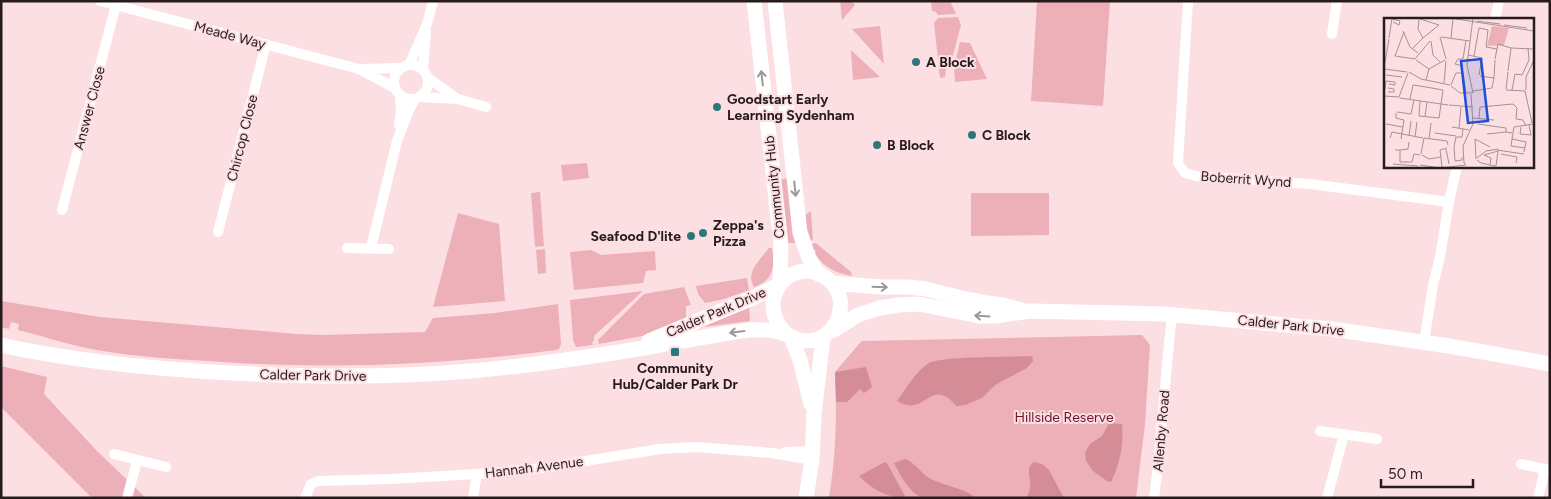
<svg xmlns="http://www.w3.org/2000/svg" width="1551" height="499" font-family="Figtree,sans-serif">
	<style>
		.green { fill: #edafb8 }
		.forest { fill: #d48c97 }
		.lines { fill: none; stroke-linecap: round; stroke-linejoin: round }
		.street { stroke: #fff; stroke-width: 10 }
		.secondary { stroke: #fff; stroke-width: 15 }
		.oneway { stroke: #9e9899 }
		.poi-dot { fill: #2d777c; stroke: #fcdfe2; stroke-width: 2 }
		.labels { text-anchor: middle; stroke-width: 4; stroke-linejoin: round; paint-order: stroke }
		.street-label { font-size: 14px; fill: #271b1d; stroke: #fcdfe2 }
		.poi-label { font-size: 14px; font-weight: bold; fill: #271b1d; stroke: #fcdfe2; text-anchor: start }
		.park-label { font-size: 14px; fill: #6a152d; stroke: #fcdfe2 }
		.inset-road { fill: none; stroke: #a79193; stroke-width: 1 }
		.view { fill: #1d4ed8; fill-opacity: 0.15; stroke: #1d4ed8; stroke-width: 2.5 }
		.inset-edge { fill: none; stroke: #271b1d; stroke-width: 2.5 }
	</style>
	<rect width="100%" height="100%" fill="#fcdfe2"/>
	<g class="green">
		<polygon points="840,1 851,1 855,5 842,20"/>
		<polygon points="931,1 950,1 956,14 938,15 936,12 932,11"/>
		<polygon points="1037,1 1110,1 1103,106 1031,101"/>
		<polygon points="958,17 961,25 950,66 946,68 945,77 940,78 934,23 938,18"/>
		<polygon points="880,26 884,64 852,29"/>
		<polygon points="960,42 970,43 987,79 955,82 954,67"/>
		<polygon points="851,50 880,77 853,80"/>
		<polygon points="587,163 589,178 563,181 561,165"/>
		<polygon points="787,178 796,242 795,243 787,243 779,180"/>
		<polygon points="540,192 544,246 535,247 531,193"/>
		<polygon points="971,193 1049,193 1049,235 971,236"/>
		<polygon points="811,211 813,239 811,241 807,229 804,216"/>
		<polygon points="458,213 499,224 505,301 433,307"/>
		<path d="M814 243H816L851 272 852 276C835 273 824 267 814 253L816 252 815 250H813L812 245Z"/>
		<path d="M769 248H772C775 267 774 280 754 287 745 272 760 260 769 248Z"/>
		<polygon points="545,249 546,273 538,274 536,250"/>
		<polygon points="591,250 601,255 655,251 656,270 646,271 643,283 574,290 570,252"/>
		<polygon points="747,278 749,290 724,299 705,303 698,294 696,286"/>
		<polygon points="684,287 691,305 686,306 686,320 648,335 599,344 598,340 644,294"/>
		<polygon points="643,291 594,336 594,341 592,342 593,345 576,347 573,340 570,300"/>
		<path d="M1 301 100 317 296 334 324 335 425 332 433 318 495 313 558 304 561 344 559 349 556 350C441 365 325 370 209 361 174 359 138 357 103 351 75 347 47 337 18 330L19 324 11 322 9 329 1 327Z"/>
		<polygon points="749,306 750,321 688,329"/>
		<path d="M1142 335 1150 345 1145 424 1136 498 829 497C836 455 837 415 835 372L859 344 862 341Z"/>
		<polygon points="1,366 47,377 44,394 97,451 146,498 92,498 1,407"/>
	</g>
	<g class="forest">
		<path d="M1032 356 1033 361 1027 368 995 385 982 398 965 405 956 406C954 403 951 400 948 398 928 384 923 417 897 401 906 389 915 372 929 363 940 356 1014 357 1032 356Z"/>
		<polygon points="866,367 872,387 864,393 860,389 847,402 836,402 835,372"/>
		<path d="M1109 423 1122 424C1124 445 1120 463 1111 482L1107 481 1093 471 1086 461 1085 453 1090 444 1102 436Z"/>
		<path d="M905 459C912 460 921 473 929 478 944 486 962 487 976 498H922C908 491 901 476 894 463Z"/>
		<path d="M885 462 887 463 906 498C887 498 872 489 859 476Z"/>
		<path d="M1034 462 1042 464 1049 470 1064 498H1026C1037 482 1022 470 1034 462Z"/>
	</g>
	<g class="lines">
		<g class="street">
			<polyline points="100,1 359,69 395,88"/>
			<polyline points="1188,1 1178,163 1185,173 1196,176 1310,184 1449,202"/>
			<polyline points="1495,19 1499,1"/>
			<polyline points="1332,34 1337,1"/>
			<circle cx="411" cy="82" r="17"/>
			<polyline points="409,65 427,24 433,1"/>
			<polyline points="360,69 401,68"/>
			<polyline points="423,69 426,32"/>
			<polyline points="428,78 455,97"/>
			<polyline points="421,97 458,99 486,107"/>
			<polyline points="399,125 401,112 400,95"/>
			<polyline points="62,210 116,5"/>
			<polyline points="218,232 266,44"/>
			<polyline points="347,248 389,249"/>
			<polyline points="371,248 397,141 409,110 415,99"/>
			<polyline points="1424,342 1433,285 1440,257 1449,202 1457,166"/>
			<polyline points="1320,431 1377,439"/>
			<polyline points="785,452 812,451"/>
			<polyline points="114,454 166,467"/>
			<polyline points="1521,464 1550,470"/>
			<polyline points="127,498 137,461"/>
			<polyline points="305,498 311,484 318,481 391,479 477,474 542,468 660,449 697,447 772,453 812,460"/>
			<polyline points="473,498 477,474"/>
			<path d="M1154 498C1162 437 1165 376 1172 315"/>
			<polyline points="1327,498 1344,434"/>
			<polyline points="1538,498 1545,470"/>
		</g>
		<g class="secondary">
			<polyline points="754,1 781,245 780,284"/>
			<polyline points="775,1 800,233 808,256 818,274"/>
			<polyline points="832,283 880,287 909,287 926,289 962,298 988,303 1003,305 1022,310"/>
			<polyline points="834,330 858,315 879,308 899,305 919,304 979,316 996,316 1030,311 1164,314 1332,329 1449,346 1550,364"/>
			<polyline points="791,337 800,360 811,404"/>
			<polyline points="649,341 755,297 780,284"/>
			<path d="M1 345C77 362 155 369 232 373 311 377 391 378 470 371 530 366 590 357 650 347 678 342 707 336 735 332 743 331 752 329 760 330 768 330 778 331 785 334 792 336 796 340 804 341 838 343 855 296 825 277 792 255 752 299 786 334"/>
			<polyline points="806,498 812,460 814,415 823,337"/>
		</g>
	</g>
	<defs><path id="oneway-shaft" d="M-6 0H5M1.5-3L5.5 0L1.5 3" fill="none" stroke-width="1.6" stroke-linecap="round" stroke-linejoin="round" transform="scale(1.25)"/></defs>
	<g class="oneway">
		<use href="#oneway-shaft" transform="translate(762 78) rotate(-96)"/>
		<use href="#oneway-shaft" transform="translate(795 189) rotate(84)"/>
		<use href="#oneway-shaft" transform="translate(880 287) rotate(2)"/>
		<use href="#oneway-shaft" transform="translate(982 316) rotate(-176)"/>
		<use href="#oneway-shaft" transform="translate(737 332) rotate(173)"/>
	</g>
	<g class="poi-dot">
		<circle cx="916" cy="62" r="5"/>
		<circle cx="717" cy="107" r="5"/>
		<circle cx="972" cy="135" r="5"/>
		<circle cx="877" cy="145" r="5"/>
		<circle cx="703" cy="233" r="5"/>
		<circle cx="691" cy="236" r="5"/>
		<rect x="670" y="347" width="10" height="10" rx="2.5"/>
	</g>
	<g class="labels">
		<g class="street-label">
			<text transform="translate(230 35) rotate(15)" y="5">Meade Way</text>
			<text transform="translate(89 108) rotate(-75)" y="5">Answer Close</text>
			<text transform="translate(242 138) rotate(-76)" y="5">Chircop Close</text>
			<text transform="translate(1246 179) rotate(4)" y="5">Boberrit Wynd</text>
			<text transform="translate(774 187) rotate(-96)" y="5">Community Hub</text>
			<text transform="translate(716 312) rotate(-23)" y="5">Calder Park Drive</text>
			<text transform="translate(1291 325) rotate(6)" y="5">Calder Park Drive</text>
			<text transform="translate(313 375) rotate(1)" y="5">Calder Park Drive</text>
			<text transform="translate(1161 431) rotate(-85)" y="5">Allenby Road</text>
			<text transform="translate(534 467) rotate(-7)" y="5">Hannah Avenue</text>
		</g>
		<g class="poi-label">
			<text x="926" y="67">A Block</text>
			<text x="727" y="104">Goodstart Early<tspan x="727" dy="16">Learning Sydenham</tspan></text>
			<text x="982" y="140">C Block</text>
			<text x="887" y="150">B Block</text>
			<text x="713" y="230">Zeppa's<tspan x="713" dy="16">Pizza</tspan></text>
			<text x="681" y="241" text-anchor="end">Seafood D'lite</text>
			<text x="675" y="373" text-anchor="middle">Community<tspan x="675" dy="16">Hub/Calder Park Dr</tspan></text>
		</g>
		<g class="park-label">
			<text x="1064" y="422">Hillside Reserve</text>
		</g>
	</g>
	<g transform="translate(1384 18)">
		<rect width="150" height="150" fill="#fcdfe2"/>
		<path d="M108 8 125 10 120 27 103 28Z" fill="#edafb8"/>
		<path class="inset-road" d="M66 0 150 13M8 1 16 3 15 7 9 4M36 1 55 7 39 20M35 2 34 11 39 20M93 3 116 6M120 7 143 10M19 13 26 29 34 35M20 14 11 38 31 41M56 19 62 41M57 19 86 23M5 20 8 0M67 20 69 1M47 23 49 37 56 44M127 30 150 31M28 31 39 20M84 37 98 40 95 57M90 38 95 10 104 12 102 29 113 31M31 41 46 23M111 41 114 26 127 30 124 53M32 42 45 51M79 48 71 46 74 41H79L82 22M0 50 5 21M0 51 23 54M25 54 37 61 66 67M2 57 18 59M96 58 110 60 108 70M110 60 111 42M42 62 45 51 61 42M60 65 62 43M67 67 72 55H79L82 75M67 68 76 75H87M1 71 2 63 11 64V67L5 66M122 71 124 54M122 72 141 73M128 72 131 56 138 57 145 42 144 30M142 72V59L150 42M89 73 108 70M141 73 148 105M4 74H10V71L4 70M87 74 89 75 83 47 89 0M0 78 15 79 24 55M16 80 64 87M26 81 29 67 42 69 59 72 57 86M36 83 35 98 55 100 57 86M65 87 89 89M13 94 27 96 30 82M12 95V100L20 102 17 121M41 99 43 84M89 100 110 102M95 100 96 89 129 86 133 90 132 101 139 102 142 108M2 106 19 109M94 106 122 110V114L128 115M68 109 85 112M137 109 136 116 147 117 145 107M75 110 77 89M51 115 72 118M103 116 122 114M25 118 27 103M31 119 33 104M6 120 8 114 39 120M40 120 63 123 64 127M45 121 47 105M128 121 127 128 141 130M70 129 71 143 78 142V139M70 129 72 119H78L79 111M62 131 65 146M11 132H16V144H28L30 136 36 137M16 132 24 131 25 124M113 132 140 136M140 134 142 124 128 121 130 109 149 106M37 136 40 120M117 136 133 139 132 145M38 137 45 141 57 139M93 140 102 133 114 131M92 141 91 121 106 129M93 142 97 145 106 147 112 148 114 133 100 137 107 140 106 147M80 145 79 128 89 106 87 76M9 146 34 148M36 147 56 150 82 147 80 145M58 149 56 132 63 130"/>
		<path class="view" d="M97 41 104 103 84 105 77 43Z"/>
		<rect width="150" height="150" class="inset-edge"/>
	</g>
	<rect width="1551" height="499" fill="none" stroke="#271b1d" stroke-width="5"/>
	<path d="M1381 479v8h92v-8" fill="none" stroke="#271b1d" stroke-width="2.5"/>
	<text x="1388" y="479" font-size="15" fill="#271b1d" stroke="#fcdfe2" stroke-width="4" paint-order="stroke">50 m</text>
</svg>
